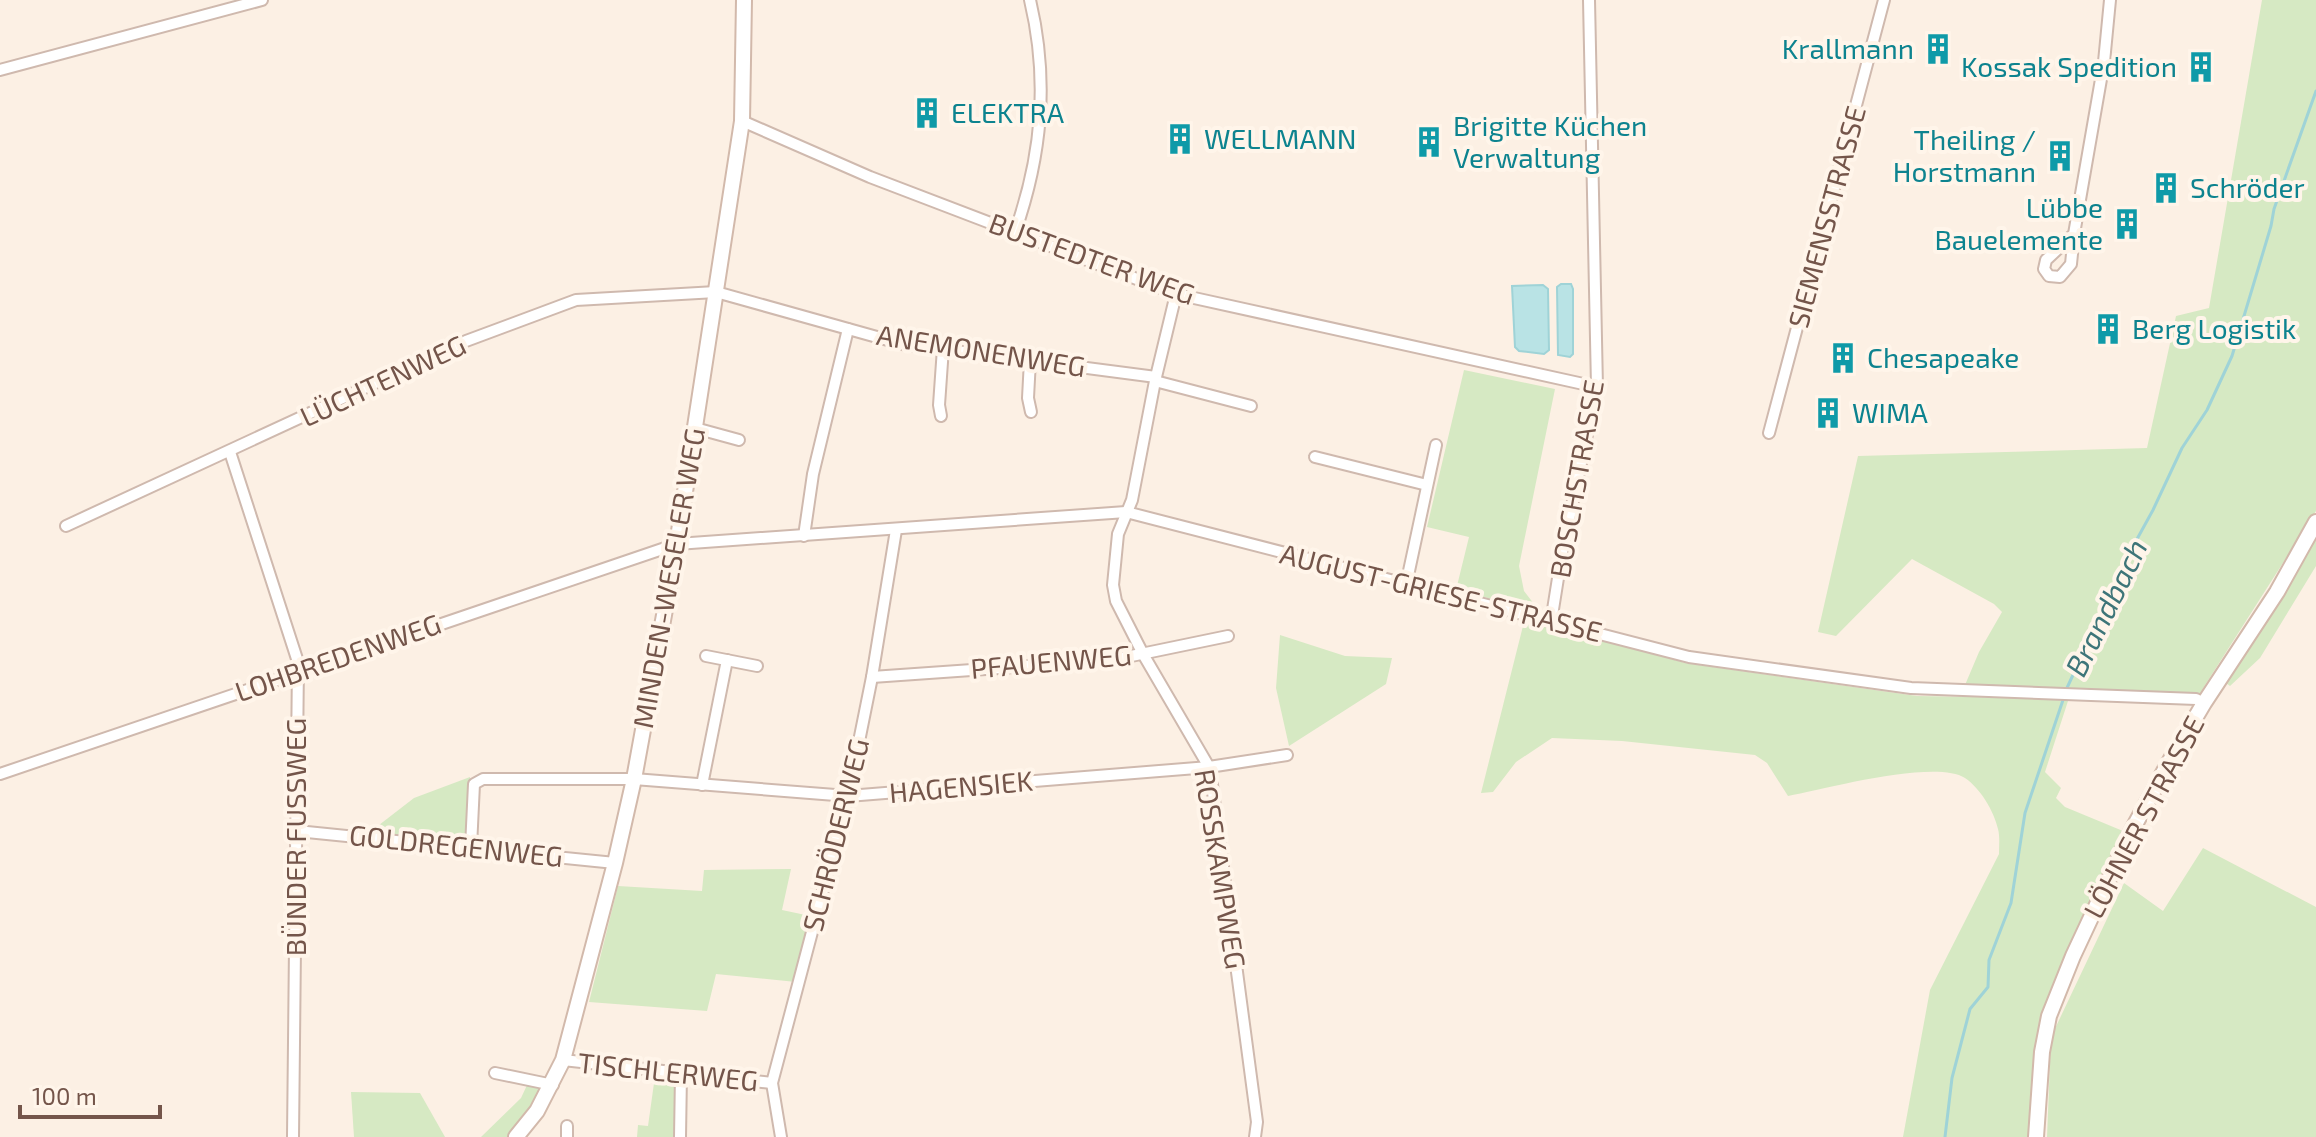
<svg xmlns="http://www.w3.org/2000/svg" width="2316" height="1137" font-family="'Exo 2',sans-serif">
	<style>
		.green { fill: #d6e9c3 }
		.water { fill: #b9e3e5; stroke: #9fd3d7; stroke-width: 2 }
		.lines { fill: none; stroke-linecap: round; stroke-linejoin: round }
		.stream { stroke: #9fd3d7; stroke-width: 3 }
		.street-casing { stroke: #cfb9ae; stroke-width: 14 }
		.secondary-casing { stroke: #d2b9ab; stroke-width: 18 }
		.street { stroke: #fff; stroke-width: 10 }
		.secondary { stroke: #fff; stroke-width: 14 }
		.labels { text-anchor: middle; stroke-width: 8; stroke-linejoin: round; paint-order: stroke }
		.culture-label { font-size: 28px; fill: #0d838f; stroke: #fff5ea; text-anchor: start }
		.street-label { font-size: 28px; fill: #74554a; stroke: #fff5ea }
		.water-label { font-size: 30px; font-style: italic; fill: #3e7579; stroke: #fff5ea }
	</style>
	<rect width="100%" height="100%" fill="#fcf0e4"/>
	<g class="green">
		<polygon points="2262,0 2316,0 2316,511 2200,693 1965,685 1979,652 2002,612 1994,604 1912,559 1836,636 1818,632 1858,456 2147,448 2176,316 2209,308"/>
		<polygon points="1464,370 1555,389 1519,566 1524,591 1534,604 1532,609 1456,590 1469,537 1427,527"/>
		<polygon points="2316,533 2316,566 2260,658 2230,686 2226,683 2280,598"/>
		<path d="M1524 622 1578 632 1685 663 1917 696 2039 698 2068 701 2045 772 2061 788 2056 798 2065 807 2123 831 2083 922 2040 1028 2031 1137H1903L1930 990 1999 854C1999 846 2000 836 1998 829 1994 811 1980 788 1965 778 1935 759 1825 789 1788 796L1767 763 1755 755 1622 741 1552 738 1516 762 1493 792 1481 793Z"/>
		<polygon points="1280,635 1345,656 1392,658 1386,684 1289,746 1276,688"/>
		<polygon points="470,777 469,834 465,840 460,842 370,832 414,798"/>
		<polygon points="2203,848 2316,907 2316,1137 2047,1137 2051,1037 2124,883 2163,911"/>
		<polygon points="791,869 782,910 815,917 796,982 716,974 707,1011 589,1002 618,886 702,891 704,870"/>
		<path d="M655 1076C664 1077 671 1077 675 1086L674 1137H637L638 1125 648 1126Z"/>
		<polygon points="528,1083 546,1087 518,1127 508,1137 481,1137 521,1098"/>
		<polygon points="351,1092 420,1093 445,1137 354,1137"/>
	</g>
	<g class="water">
		<polygon points="1561,284 1571,284 1573,289 1573,354 1570,357 1558,355 1557,287"/>
		<polygon points="1543,285 1548,289 1549,350 1544,354 1519,351 1515,347 1512,286"/>
	</g>
	<g class="lines">
		<g class="stream">
			<polyline points="2066,690 2131,550 2153,510 2182,448 2207,410 2232,356 2271,226 2274,209 2316,91"/>
			<polyline points="1945,1137 1952,1078 1970,1009 1988,987 1989,960 2011,903 2025,813 2064,697"/>
		</g>
		<defs>
			<g id="street">
				<polyline points="0,70 262,0"/>
				<polyline points="742,121 870,177 1176,294 1597,387"/>
				<path d="M1015 232C1042 155 1049 80 1030 0"/>
				<polyline points="2074,234 2071,264 2060,277 2049,276 2044,269 2046,260 2074,234 2104,62 2110,0"/>
				<polyline points="1176,294 1155,381 1132,500 1118,534 1113,585 1116,601 1143,654 1209,767 1211,777 1257,1122 1255,1137"/>
				<polyline points="1030,360 1028,398 1031,412"/>
				<polyline points="1155,381 1251,406"/>
				<polyline points="941,416 939,405 943,348"/>
				<polyline points="695,428 739,440"/>
				<polyline points="1769,433 1884,0"/>
				<polyline points="230,452 298,662 293,1137"/>
				<polyline points="1315,457 1427,485"/>
				<polyline points="66,526 466,341 576,300 716,292 902,344 1156,377"/>
				<polyline points="804,536 813,474 848,329"/>
				<polyline points="1406,585 1436,445"/>
				<polyline points="1551,622 1562,553 1597,387 1589,0"/>
				<polyline points="706,656 757,666"/>
				<polyline points="872,677 1112,660 1228,636"/>
				<polyline points="0,774 677,544 1126,512 1689,657 1911,688 2196,699 2204,703"/>
				<polyline points="702,785 727,660"/>
				<polyline points="297,831 615,863"/>
				<polyline points="471,847 474,784 483,779 634,779 848,796 1209,767 1287,755"/>
				<polyline points="563,1060 772,1083"/>
				<polyline points="495,1073 553,1085"/>
				<polyline points="567,1137 567,1126"/>
				<polyline points="680,1137 681,1074"/>
				<polyline points="781,1137 772,1083 848,796 872,677 896,530"/>
			</g>
			<g id="secondary">
				<polyline points="516,1137 537,1111 563,1060 615,863 634,779 677,544 742,121 744,0"/>
				<polyline points="2036,1137 2042,1052 2049,1016 2073,956 2131,832 2168,764 2204,703 2277,592 2316,522"/>
			</g>
		</defs>
		<use href="#street" class="street-casing"/>
		<use href="#secondary" class="secondary-casing"/>
		<use href="#street" class="street"/>
		<use href="#secondary" class="secondary"/>
	</g>
	<defs>
		<symbol id="building-bare" viewBox="-9 -9 18 18"><path d="M-4-6H4V6H1V3H-1V6H-4ZM-2.5-4.3h1.7v1.8h-1.7ZM.8-4.3h1.7v1.8H.8ZM-2.5-1h1.7V.8h-1.7ZM.8-1h1.7V.8H.8Z" fill="#0f9aa8" stroke="#fff5ea" stroke-width="2.5" paint-order="stroke"/></symbol>
	</defs>
	<g fill-rule="evenodd">
		<use href="#building-bare" x="1916" y="27" width="44" height="44"/>
		<use href="#building-bare" x="2179" y="45" width="44" height="44"/>
		<use href="#building-bare" x="905" y="91" width="44" height="44"/>
		<use href="#building-bare" x="1158" y="117" width="44" height="44"/>
		<use href="#building-bare" x="1407" y="120" width="44" height="44"/>
		<use href="#building-bare" x="2038" y="134" width="44" height="44"/>
		<use href="#building-bare" x="2144" y="166" width="44" height="44"/>
		<use href="#building-bare" x="2105" y="202" width="44" height="44"/>
		<use href="#building-bare" x="2086" y="307" width="44" height="44"/>
		<use href="#building-bare" x="1821" y="336" width="44" height="44"/>
		<use href="#building-bare" x="1806" y="391" width="44" height="44"/>
	</g>
	<g class="labels">
		<g class="culture-label">
			<text x="1914" y="59" text-anchor="end">Krallmann</text>
			<text x="2177" y="77" text-anchor="end">Kossak Spedition</text>
			<text x="951" y="123">ELEKTRA</text>
			<text x="1453" y="136">Brigitte Küchen<tspan x="1453" dy="32">Verwaltung</tspan></text>
			<text x="1204" y="149">WELLMANN</text>
			<text x="2036" y="150" text-anchor="end">Theiling /<tspan x="2036" dy="32">Horstmann</tspan></text>
			<text x="2190" y="198">Schröder</text>
			<text x="2103" y="218" text-anchor="end">Lübbe<tspan x="2103" dy="32">Bauelemente</tspan></text>
			<text x="2132" y="339">Berg Logistik</text>
			<text x="1867" y="368">Chesapeake</text>
			<text x="1852" y="423">WIMA</text>
		</g>
		<g class="street-label">
			<text transform="translate(1827 217) rotate(-75)" y="10">SIEMENSSTRASSE</text>
			<text transform="translate(1092 259) rotate(20)" y="10">BUSTEDTER WEG</text>
			<text transform="translate(981 351) rotate(9)" y="10">ANEMONENWEG</text>
			<text transform="translate(383 381) rotate(-25)" y="10">LÜCHTENWEG</text>
			<text transform="translate(1577 479) rotate(-80)" y="10">BOSCHSTRASSE</text>
			<text transform="translate(669 578) rotate(-80)" y="10">MINDEN-WESELER WEG</text>
			<text transform="translate(1441 593) rotate(14)" y="10">AUGUST-GRIESE-STRASSE</text>
			<text transform="translate(338 658) rotate(-19)" y="10">LOHBREDENWEG</text>
			<text transform="translate(1051 662) rotate(-5)" y="10">PFAUENWEG</text>
			<text transform="translate(961 787) rotate(-5)" y="10">HAGENSIEK</text>
			<text transform="translate(2144 817) rotate(-62)" y="10">LÖHNER STRASSE</text>
			<text transform="translate(836 835) rotate(-76)" y="10">SCHRÖDERWEG</text>
			<text transform="translate(296 837) rotate(-90)" y="10">BÜNDER FUSSWEG</text>
			<text transform="translate(456 846) rotate(6)" y="10">GOLDREGENWEG</text>
			<text transform="translate(1220 869) rotate(81)" y="10">ROSSKAMPWEG</text>
			<text transform="translate(668 1072) rotate(6)" y="10">TISCHLERWEG</text>
		</g>
		<g class="water-label">
			<text transform="translate(2107 608) rotate(-64)" y="10">Brandbach</text>
		</g>
	</g>
	<path d="M20 1105v12h140v-12" fill="none" stroke="#74554a" stroke-width="4"/>
	<text x="32" y="1105" font-size="24" fill="#74554a" stroke="#fff5ea" stroke-width="6" paint-order="stroke">100 m</text>
</svg>
